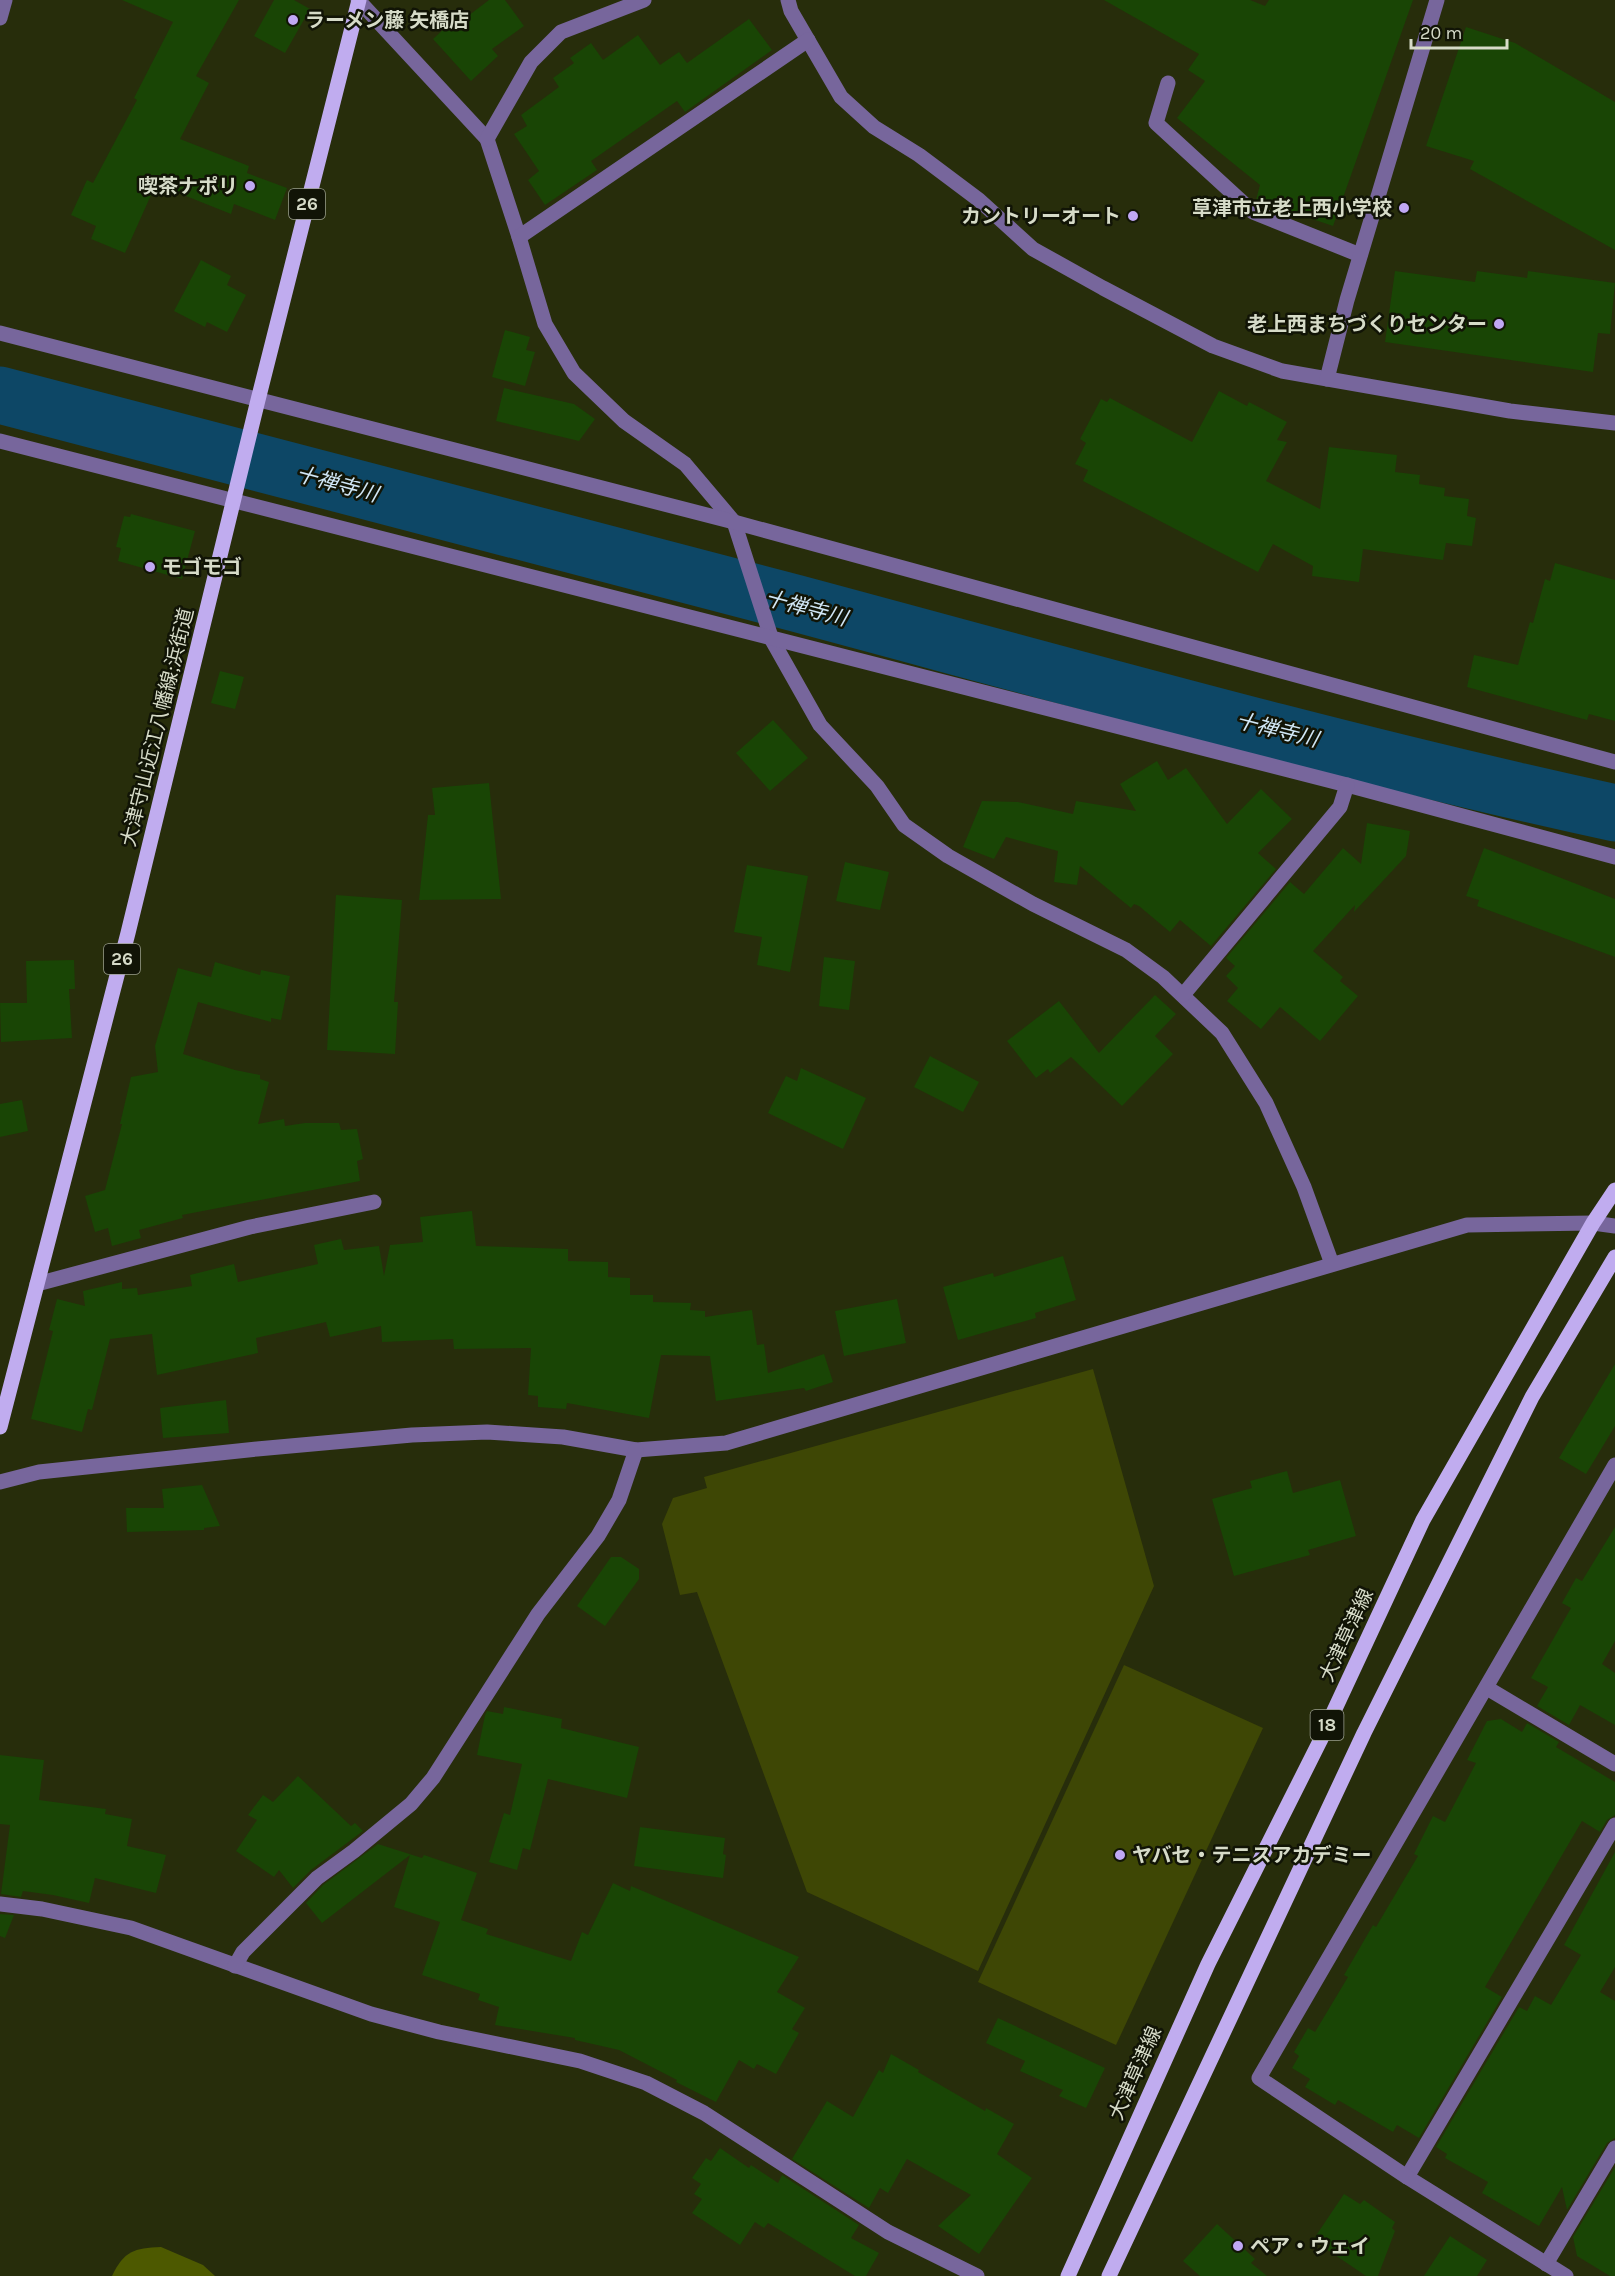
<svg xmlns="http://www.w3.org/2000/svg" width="1615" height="2276" font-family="Karla,'Noto Sans JP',sans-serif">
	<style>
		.green { fill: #3e4705 }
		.forest { fill: #4d5900 }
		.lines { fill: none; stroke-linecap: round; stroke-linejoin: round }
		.river { stroke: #0d4766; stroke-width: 57 }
		.building { fill: #194505 }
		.minor { stroke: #77669c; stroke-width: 15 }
		.major { stroke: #c0acef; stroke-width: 15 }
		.poi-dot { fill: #c0a8f4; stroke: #111406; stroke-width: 2 }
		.labels { text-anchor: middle; stroke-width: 5; stroke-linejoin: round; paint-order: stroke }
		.shield { fill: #111406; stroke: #9b9f8e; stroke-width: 1.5 }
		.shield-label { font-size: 18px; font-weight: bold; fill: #d6dbc8 }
		.poi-label { font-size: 20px; font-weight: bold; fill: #d6dbc8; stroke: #111406; text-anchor: start }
		.street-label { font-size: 20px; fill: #d6dbc8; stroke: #111406 }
		.water-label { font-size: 21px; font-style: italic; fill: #d1e7f6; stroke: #111406 }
	</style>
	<rect width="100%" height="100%" fill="#272d0b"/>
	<g class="green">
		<polygon points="1093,1369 1154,1586 978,1971 807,1892 697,1592 680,1595 662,1524 673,1498 707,1488 704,1477"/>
		<polygon points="1124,1665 1263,1728 1116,2045 978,1982"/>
	</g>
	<path class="forest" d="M161 2247 203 2265 215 2276H112C124 2251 134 2248 161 2247Z"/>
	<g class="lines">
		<path class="river" d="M0 395C265 463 530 532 795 603 1067 676 1339 753 1615 813"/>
	</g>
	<g class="building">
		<polygon points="122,0 239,0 196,76 209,83 180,139 249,166 247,173 287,188 275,220 234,204 231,214 156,184 125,253 91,239 96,226 71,215 87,180 93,183 137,100 134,98 173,22"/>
		<polygon points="274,0 294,0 310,9 285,53 254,36"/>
		<polygon points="489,0 505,0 524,26 492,49 498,56 471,81 433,39 460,14 464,19"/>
		<polygon points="1104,0 1250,0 1265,6 1269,0 1413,0 1333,226 1256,200 1260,185 1177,118 1205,81 1188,70 1199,54"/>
		<polygon points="749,19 772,50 685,112 677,101 591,161 597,170 545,205 528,180 539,171 514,134 527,126 521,115 559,87 553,78 574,63 570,58 591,43 603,60 638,35 660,65 679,52 687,63"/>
		<polygon points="1466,27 1515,43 1615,102 1615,250 1470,169 1474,161 1426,146"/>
		<polygon points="201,260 231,276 227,285 246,295 227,332 207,322 205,327 174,311"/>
		<polygon points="1395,271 1475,282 1477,271 1527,278 1528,271 1615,283 1610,334 1598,333 1593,372 1385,342"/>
		<polygon points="505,330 530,337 526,350 535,352 525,386 492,377"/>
		<polygon points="504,388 574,404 595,419 579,441 496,421"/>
		<polygon points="1219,391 1247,406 1249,402 1287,422 1277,440 1287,442 1266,481 1320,509 1329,447 1397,455 1395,472 1420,475 1419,484 1445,488 1444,496 1469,499 1467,516 1476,518 1472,546 1446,543 1443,560 1363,549 1359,582 1312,576 1313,566 1273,544 1258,572 1083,481 1088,470 1075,464 1086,443 1080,439 1101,399 1107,402 1110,398 1192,442"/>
		<polygon points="131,514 195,531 182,579 118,561 121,548 116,547 124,516 130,517"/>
		<polygon points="1555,563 1615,580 1615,721 1589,714 1587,720 1467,687 1474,655 1518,665 1530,622 1533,623 1545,579 1550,581"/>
		<polygon points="220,671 244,677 235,709 211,703"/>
		<polygon points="773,720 808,758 770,791 736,753"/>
		<polygon points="1157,761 1168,780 1186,768 1227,824 1261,789 1292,819 1258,853 1276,869 1211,946 1180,920 1170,932 1139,906 1134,904 1131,908 1080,866 1077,885 1054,882 1058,851 1006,837 994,859 963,847 982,801 1018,802 1073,814 1076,801 1136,811 1120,784"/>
		<polygon points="489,783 501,899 419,900 428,815 435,815 432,788"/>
		<polygon points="1367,823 1410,831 1406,856 1354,912 1355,905 1313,951 1343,977 1340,981 1358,996 1320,1041 1280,1007 1261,1029 1227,1001 1238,988 1226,976 1235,966 1226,958 1290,882 1304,894 1343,848 1361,864"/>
		<polygon points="1484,848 1615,899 1615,957 1477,906 1479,900 1466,896"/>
		<polygon points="845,862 889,872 880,910 836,901"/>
		<polygon points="747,865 808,876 790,972 757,965 762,937 734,932"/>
		<polygon points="336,895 402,900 394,1002 398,1002 395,1054 327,1050"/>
		<polygon points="824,957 855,961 849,1010 819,1006"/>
		<polygon points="74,960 75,989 69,989 72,1038 1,1042 0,1003 27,1003 26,961"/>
		<polygon points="215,962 260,975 261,970 290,976 281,1020 271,1018 271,1022 198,1002 183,1054 235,1070 260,1075 260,1079 269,1082 258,1124 284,1119 285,1126 305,1123 339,1123 341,1130 357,1129 363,1159 357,1161 360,1181 182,1215 183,1218 139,1230 141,1238 112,1246 108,1228 95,1232 85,1196 105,1190 122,1124 120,1124 131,1077 158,1072 155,1046 178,968 211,977"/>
		<polygon points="1155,995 1176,1014 1155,1036 1173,1054 1122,1106 1071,1057 1050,1073 1048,1069 1036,1078 1007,1041 1059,1001 1099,1053"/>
		<polygon points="930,1056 979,1082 963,1112 914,1087"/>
		<polygon points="801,1068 866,1098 843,1149 768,1113 786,1076 797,1081"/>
		<polygon points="22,1100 28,1131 0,1137 0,1104"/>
		<polygon points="472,1211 476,1246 568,1249 568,1261 608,1262 608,1277 630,1278 630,1295 653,1295 653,1302 691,1303 690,1310 705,1311 705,1317 752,1310 757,1345 764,1344 768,1373 824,1354 833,1382 806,1391 804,1388 716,1401 710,1356 661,1355 649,1418 567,1403 566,1409 538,1407 538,1396 528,1395 531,1348 454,1349 453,1339 382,1342 381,1326 330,1337 326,1322 256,1338 258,1353 157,1375 152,1334 110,1339 92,1410 88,1409 82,1432 31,1419 53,1331 49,1330 57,1299 85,1306 83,1291 122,1282 122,1289 137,1288 138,1295 192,1286 190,1275 234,1264 238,1282 318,1264 314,1245 341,1239 344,1250 379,1246 384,1276 390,1245 423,1242 420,1217"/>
		<polygon points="1063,1256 1076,1300 1035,1313 1036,1318 958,1340 943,1287 993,1273 994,1277"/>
		<polygon points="897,1299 906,1343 844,1356 835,1311"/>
		<polygon points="1615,1364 1615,1426 1586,1474 1559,1458"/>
		<polygon points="226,1400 229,1433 163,1438 160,1408"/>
		<polygon points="1287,1471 1293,1493 1340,1480 1356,1536 1308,1550 1310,1555 1234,1576 1212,1499 1252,1488 1250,1481"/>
		<polygon points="202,1485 220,1526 204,1528 204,1530 127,1532 126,1508 164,1508 162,1489"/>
		<polygon points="1615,1527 1615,1641 1602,1664 1615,1673 1615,1725 1580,1705 1569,1725 1537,1706 1548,1687 1531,1678 1571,1608 1562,1603 1576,1578 1582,1581"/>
		<polygon points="611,1557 621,1557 639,1569 639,1579 605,1626 577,1606"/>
		<polygon points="504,1707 562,1719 561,1728 639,1747 627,1798 548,1779 530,1850 523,1848 517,1870 489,1862 504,1813 510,1815 522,1764 477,1755 485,1715 487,1711 503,1714"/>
		<polygon points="1501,1719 1522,1732 1527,1723 1559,1742 1556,1747 1615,1782 1615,1815 1607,1820 1600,1832 1582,1821 1485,1987 1502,1997 1419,2138 1397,2125 1393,2132 1338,2100 1335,2105 1305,2087 1310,2079 1292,2068 1299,2056 1294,2052 1308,2028 1315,2032 1348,1977 1344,1975 1373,1925 1376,1927 1418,1856 1414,1854 1433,1816 1445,1822 1476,1763 1467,1760 1487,1721"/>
		<polygon points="0,1755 44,1760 39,1800 106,1809 105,1814 132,1819 127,1846 166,1855 156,1893 95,1878 89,1903 53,1895 23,1891 21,1897 1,1894 10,1825 0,1824"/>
		<polygon points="298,1776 351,1826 355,1823 363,1831 311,1870 293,1888 279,1870 274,1877 236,1851 257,1820 248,1815 263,1795 273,1802"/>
		<polygon points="640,1827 725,1838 723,1854 726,1855 723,1878 634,1866"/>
		<polygon points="378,1844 422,1858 424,1855 477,1873 461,1920 488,1929 486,1934 571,1961 582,1932 588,1935 613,1883 630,1891 631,1886 799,1957 777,1992 805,2008 792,2029 799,2033 776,2074 757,2064 754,2069 739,2060 716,2102 676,2082 677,2080 619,2050 575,2040 575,2038 495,2025 499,2007 478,2000 480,1994 422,1975 440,1922 394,1907 410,1855 322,1923 306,1903 323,1885"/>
		<polygon points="1615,1852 1615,1967 1600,1992 1615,2001 1615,2138 1607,2143 1567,2210 1562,2187 1539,2226 1482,2193 1488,2182 1445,2158 1447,2154 1436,2147 1519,2007 1527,2011 1535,1996 1551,2005 1581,1955 1564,1945"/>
		<polygon points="0,1914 14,1915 5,1938 0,1936"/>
		<polygon points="998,2018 1105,2068 1086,2108 1059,2096 1063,2090 1020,2071 1025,2061 986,2043"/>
		<polygon points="891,2054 919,2070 918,2072 985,2111 986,2108 1014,2124 997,2154 1032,2178 979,2254 938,2226 971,2195 907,2159 888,2193 880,2188 869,2208 792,2159 827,2101 853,2117 879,2070 883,2073"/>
		<polygon points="720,2148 749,2168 751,2165 778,2183 782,2175 859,2225 851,2238 879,2253 866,2276 855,2276 768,2223 764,2228 755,2222 740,2245 692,2213 702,2199 694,2194 701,2184 692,2178 706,2158 711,2161"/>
		<polygon points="1615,2167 1615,2276 1610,2276 1577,2256 1573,2237"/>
		<polygon points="1344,2194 1360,2204 1364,2200 1395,2222 1392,2228 1395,2231 1378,2276 1366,2276 1313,2240"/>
		<polygon points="1217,2224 1255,2259 1251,2263 1267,2276 1200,2276 1183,2261"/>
		<polygon points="1450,2236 1487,2260 1477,2276 1424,2276"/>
	</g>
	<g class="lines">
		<g class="minor">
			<polyline points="358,0 487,139 519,237 545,324 574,373 624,421 685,464 734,522 772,640 820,725 877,786 904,825 948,856 1033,904 1126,950 1163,977 1222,1033 1266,1103 1304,1187 1332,1264"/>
			<polyline points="788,0 791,11 841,97 874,127 919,155 979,200 1033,249 1103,288 1213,346 1282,371 1510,411 1615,423"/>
			<polyline points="0,18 5,0"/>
			<polyline points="1168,83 1156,123 1253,212 1360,255"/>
			<polyline points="487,139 531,62 561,32 644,0"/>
			<polyline points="519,237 808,40"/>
			<polyline points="0,333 734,522 1615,762"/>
			<polyline points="1327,379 1347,300 1437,0"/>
			<polyline points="0,441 1347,785 1615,857"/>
			<polyline points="1183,995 1340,807 1347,785"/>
			<polyline points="37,1284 250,1227 374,1202"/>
			<polyline points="0,1482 39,1472 257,1449 412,1435 487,1432 563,1437 636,1450 726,1443 1467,1225 1593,1223 1615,1226"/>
			<polyline points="1487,1688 1615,1764"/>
			<polyline points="0,1904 42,1909 131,1928 371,2014 439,2032 580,2061 646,2083 704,2113 888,2232 977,2276"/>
			<polyline points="235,1966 243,1952 317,1878 354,1851 411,1804 433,1778 538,1614 598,1536 619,1500 636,1450"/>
			<polyline points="1407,2177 1615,1825"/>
			<polyline points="1546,2264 1615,2148"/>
			<polyline points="1566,2276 1407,2177 1259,2078 1615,1465"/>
		</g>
		<g class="major">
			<polyline points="0,1427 128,933 258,400 359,0"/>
			<polyline points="1068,2276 1208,1964 1320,1741 1423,1520 1593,1223 1615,1190"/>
			<polyline points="1109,2276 1364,1733 1532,1397 1615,1257"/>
		</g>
	</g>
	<g class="poi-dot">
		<circle cx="293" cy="20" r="6"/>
		<circle cx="250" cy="186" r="6"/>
		<circle cx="1404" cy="208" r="6"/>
		<circle cx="1133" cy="216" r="6"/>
		<circle cx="1499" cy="324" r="6"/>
		<circle cx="150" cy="567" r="6"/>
		<circle cx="1120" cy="1855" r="6"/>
		<circle cx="1238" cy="2246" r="6"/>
	</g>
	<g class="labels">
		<g class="shield">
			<rect x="289" y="189" width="36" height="30" rx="4.5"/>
			<rect x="104" y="944" width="36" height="30" rx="4.5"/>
			<rect x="1310.5" y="1710" width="33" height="30" rx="4.5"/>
		</g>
		<g class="shield-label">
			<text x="307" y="210">26</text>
			<text x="122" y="965">26</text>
			<text x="1327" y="1731">18</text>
		</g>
		<g class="poi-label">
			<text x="305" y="27">ラーメン藤 矢橋店</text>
			<text x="238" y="193" text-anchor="end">喫茶ナポリ</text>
			<text x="1392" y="215" text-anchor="end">草津市立老上西小学校</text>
			<text x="1121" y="223" text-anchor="end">カントリーオート</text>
			<text x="1487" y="331" text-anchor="end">老上西まちづくりセンター</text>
			<text x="162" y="574">モゴモゴ</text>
			<text x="1132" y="1862">ヤバセ・テニスアカデミー</text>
			<text x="1250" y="2253">ペア・ウェイ</text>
		</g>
		<g class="street-label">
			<text transform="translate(157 727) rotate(-76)" y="7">大津守山近江八幡線;浜街道</text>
			<text transform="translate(1346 1635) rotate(-65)" y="7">大津草津線</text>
			<text transform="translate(1135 2073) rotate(-66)" y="7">大津草津線</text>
		</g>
		<g class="water-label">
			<text transform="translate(337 484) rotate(15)" y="7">十禅寺川</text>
			<text transform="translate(806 608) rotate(15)" y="7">十禅寺川</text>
			<text transform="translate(1277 730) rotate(14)" y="7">十禅寺川</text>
		</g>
	</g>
	<path d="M1411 39v9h96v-9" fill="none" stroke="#d6dbc8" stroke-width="3"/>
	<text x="1420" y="39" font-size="18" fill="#d6dbc8" stroke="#111406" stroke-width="4.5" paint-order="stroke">20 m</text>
</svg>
